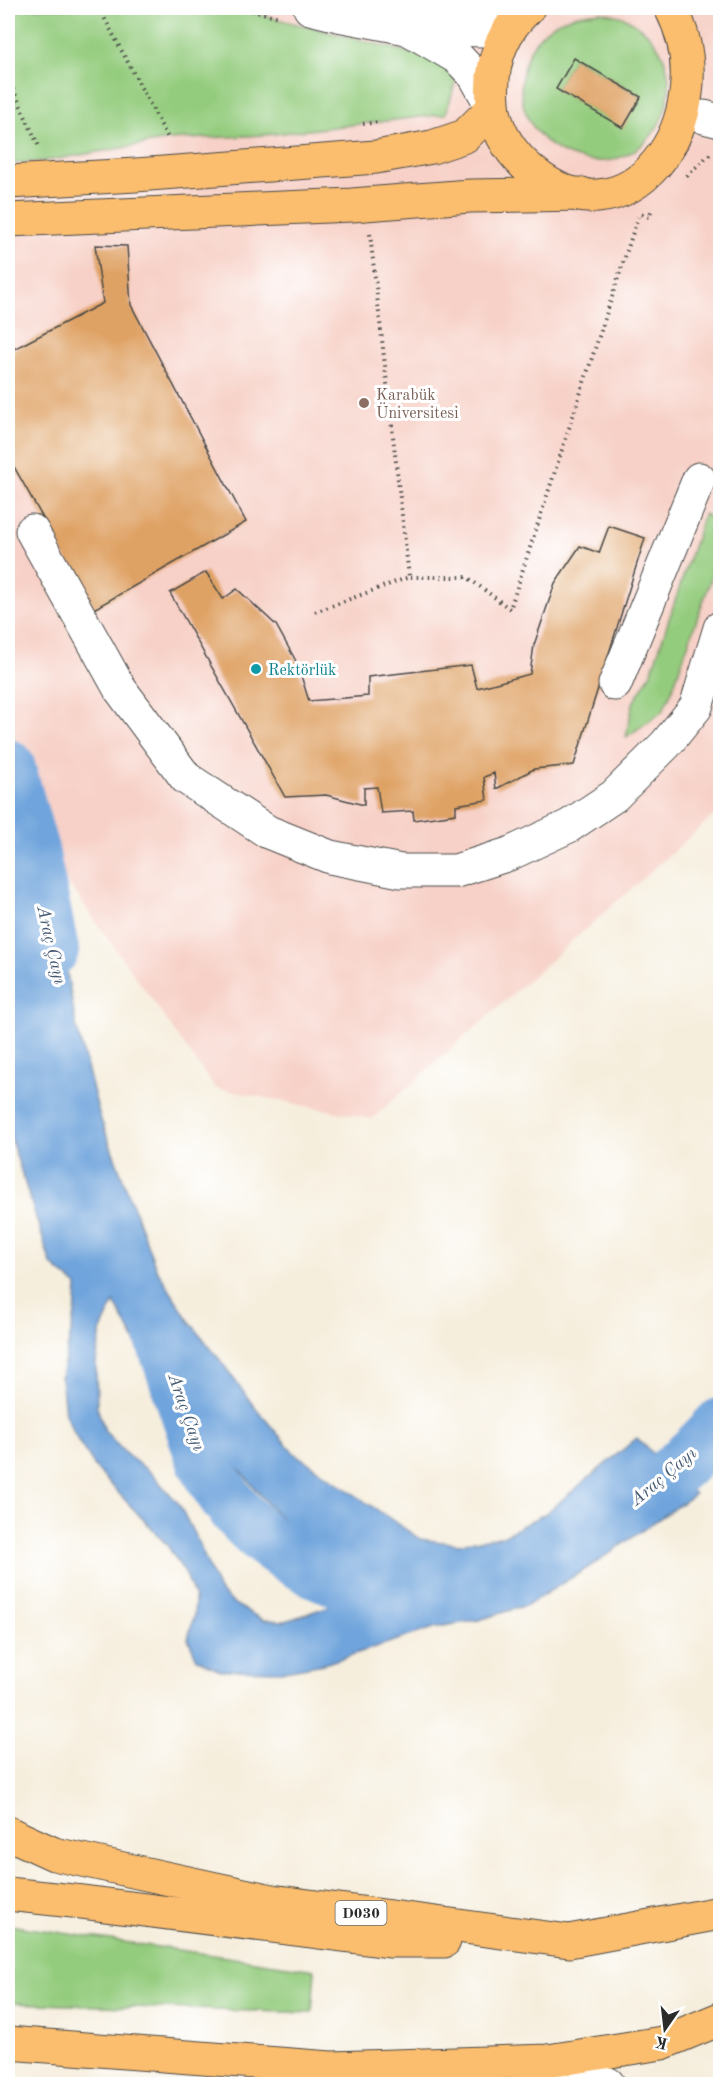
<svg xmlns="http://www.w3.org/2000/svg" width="728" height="2092" font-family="'Old Standard TT',serif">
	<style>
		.built { fill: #f7d1c7 }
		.green { fill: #94cc7e; stroke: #607c54; stroke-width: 1.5; fill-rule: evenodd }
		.water { fill: #70a4dc; stroke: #4e6884; stroke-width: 1.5; fill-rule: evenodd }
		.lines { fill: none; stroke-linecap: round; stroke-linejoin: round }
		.river { stroke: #70a4dc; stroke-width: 54 }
		.building { fill: #dfa265 }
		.minor-casing { stroke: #494846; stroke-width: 35 }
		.major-casing { stroke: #494846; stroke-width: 35 }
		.highway-casing { stroke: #494846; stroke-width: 35 }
		.path { stroke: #494846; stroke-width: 4; stroke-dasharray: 1.5 4.5; stroke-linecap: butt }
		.minor { stroke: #fff; stroke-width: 33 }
		.major { stroke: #fbbd6e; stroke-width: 33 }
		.highway { stroke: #fbbd6e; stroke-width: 33 }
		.education-dot { fill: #8d6e63; stroke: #fff; stroke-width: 2 }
		.culture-dot { fill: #0f9aa8; stroke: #fff; stroke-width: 2 }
		.labels { text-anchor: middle; stroke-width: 6; stroke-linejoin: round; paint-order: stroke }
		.shield { fill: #fff; stroke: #6b6b6b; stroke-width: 1.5 }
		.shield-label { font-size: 15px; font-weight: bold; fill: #2b2b2b }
		.education-label { font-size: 16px; fill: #785e54; stroke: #fff; text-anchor: start }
		.culture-label { font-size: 16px; fill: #0d838f; stroke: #fff; text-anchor: start }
		.water-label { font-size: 18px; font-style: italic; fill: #475b72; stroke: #fff }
	</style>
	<rect width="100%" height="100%" fill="#fff"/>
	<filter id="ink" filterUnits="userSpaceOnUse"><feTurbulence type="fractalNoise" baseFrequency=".0167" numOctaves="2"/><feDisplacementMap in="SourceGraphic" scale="12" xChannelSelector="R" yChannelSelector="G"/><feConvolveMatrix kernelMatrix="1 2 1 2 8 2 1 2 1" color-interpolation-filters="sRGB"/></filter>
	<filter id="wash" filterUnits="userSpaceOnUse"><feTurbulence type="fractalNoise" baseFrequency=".008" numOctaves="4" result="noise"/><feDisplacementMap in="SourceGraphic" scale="24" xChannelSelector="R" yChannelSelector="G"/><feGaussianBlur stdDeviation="1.35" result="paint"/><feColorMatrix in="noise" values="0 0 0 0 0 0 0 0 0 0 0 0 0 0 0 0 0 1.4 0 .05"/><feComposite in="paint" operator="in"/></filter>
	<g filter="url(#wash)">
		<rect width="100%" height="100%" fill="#f6eedd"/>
		<polygon class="built" points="8,8 720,8 720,810 372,1119 215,1088 8,799"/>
		<g class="green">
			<polygon points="8,8 234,8 435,59 456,80 446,114 265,135 169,140 45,161 8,164"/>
			<path d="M601 12C609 14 620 15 627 19 710 63 658 185 574 157 556 151 542 141 532 125 512 93 521 46 553 25 568 15 584 14 601 12ZM574 58 641 96 623 127 556 89Z"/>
			<polygon points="704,514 720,521 720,553 671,693 662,712 626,737 633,703 651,673"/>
			<polygon points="8,1925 315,1970 312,2013 8,2003"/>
		</g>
		<path class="water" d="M8 777 67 973 76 1025 100 1117 156 1268 187 1318 220 1360 253 1405 294 1453 420 1539 458 1544 503 1536 546 1513 637 1438 695 1494 589 1567 527 1605 479 1620 437 1627 324 1664 285 1671 220 1670 197 1659 188 1639 194 1615 195 1598 186 1575 167 1545 98 1471 78 1441 65 1414 61 1377 75 1314 77 1286 51 1264 12 1143 8 1123ZM114 1302 138 1347 267 1503 301 1539 334 1588 338 1603 286 1621 263 1620 236 1605 219 1591 200 1546 179 1504 150 1472 127 1455 105 1431 97 1407 96 1363 101 1330Z"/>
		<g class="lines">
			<g class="river">
				<polyline points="8,766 32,850 52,950"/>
				<path d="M161 1336C170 1363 180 1391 189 1418 194 1432 198 1447 204 1461 240 1537 316 1588 399 1591"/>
				<path d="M613 1517C651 1490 689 1461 720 1425"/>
			</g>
		</g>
		<g id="blocks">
			<g class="building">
				<polygon points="574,58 641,97 623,128 556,89"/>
				<polygon points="95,245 127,246 131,305 246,522 94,609 8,456 8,352 103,303"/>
				<polygon points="609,526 645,538 574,765 534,769 496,789 494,773 484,777 487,800 456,805 456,814 414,820 413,811 381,813 377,787 364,788 364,805 326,795 285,797 170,593 206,572 223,599 237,589 276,625 297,663 309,701 368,696 368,677 471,665 477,688 530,674 534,645 555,583 580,546 599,553"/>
			</g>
		</g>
	</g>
	<g filter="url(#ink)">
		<use href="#blocks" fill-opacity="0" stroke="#494846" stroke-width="1.5"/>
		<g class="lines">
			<defs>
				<g id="minor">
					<polyline points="310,8 338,15 407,28"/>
					<polyline points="493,108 475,76 458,58 407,28 483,30 518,17"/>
					<polyline points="704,117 720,121"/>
					<polyline points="32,531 120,689 186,778 268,832 330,857 401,871 456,871 509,854 569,826 614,796 666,744 696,707 720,628"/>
					<polyline points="615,684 699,479"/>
					<polyline points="548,2061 608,2084"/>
				</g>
				<g id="major">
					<path d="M528 8C500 33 490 65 493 102 494 126 508 149 525 165 624 260 728 118 671 8"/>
					<polyline points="8,182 136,175 376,157 432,147 465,136 493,108"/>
					<polyline points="8,220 352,205 470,196 582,194"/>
				</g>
				<g id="highway">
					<polyline points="8,1833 54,1854 272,1901 569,1941 720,1913"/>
					<polyline points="8,1894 82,1902 389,1941 444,1941"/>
					<polyline points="8,2043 331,2068 548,2061 662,2043 720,2019"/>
				</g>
			</defs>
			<use href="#minor" class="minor-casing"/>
			<use href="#major" class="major-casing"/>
			<use href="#highway" class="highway-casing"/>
			<g class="path">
				<polyline points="99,8 169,140"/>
				<polyline points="240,8 280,17"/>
				<polyline points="719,8 720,13"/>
				<polyline points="8,78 40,149"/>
				<polyline points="363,124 379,122"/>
				<polyline points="687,176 712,152"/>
				<polyline points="642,214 649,217 652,209"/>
				<polyline points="370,234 409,577"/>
				<polyline points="315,612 409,577 467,577 510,609 638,217"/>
			</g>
			<use href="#minor" class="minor"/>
			<use href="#major" class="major"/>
			<use href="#highway" class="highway"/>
		</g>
	</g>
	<circle class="education-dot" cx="364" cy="403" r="6"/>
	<circle class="culture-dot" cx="256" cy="669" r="6"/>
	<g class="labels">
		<rect class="shield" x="335.5" y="1901" width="51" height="24" rx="4.5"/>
		<g class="shield-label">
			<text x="361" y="1918">D030</text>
		</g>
		<g class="education-label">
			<text x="376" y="400">Karabük<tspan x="376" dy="18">Üniversitesi</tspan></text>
		</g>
		<g class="culture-label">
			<text x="268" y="675">Rektörlük</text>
		</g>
		<g class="water-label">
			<text transform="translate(52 945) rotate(77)" y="6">Araç Çayı</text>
			<text transform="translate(187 1412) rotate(71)" y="6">Araç Çayı</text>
			<text transform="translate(663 1476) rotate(-40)" y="6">Araç Çayı</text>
		</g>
	</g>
	<rect width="728" height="2092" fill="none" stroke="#fff" stroke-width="30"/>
	<g transform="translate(665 2029) rotate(194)" stroke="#ffffff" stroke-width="4.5" paint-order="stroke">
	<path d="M0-4.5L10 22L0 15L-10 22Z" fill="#2b2b2b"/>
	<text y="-9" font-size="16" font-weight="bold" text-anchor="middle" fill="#2b2b2b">K</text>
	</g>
</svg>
